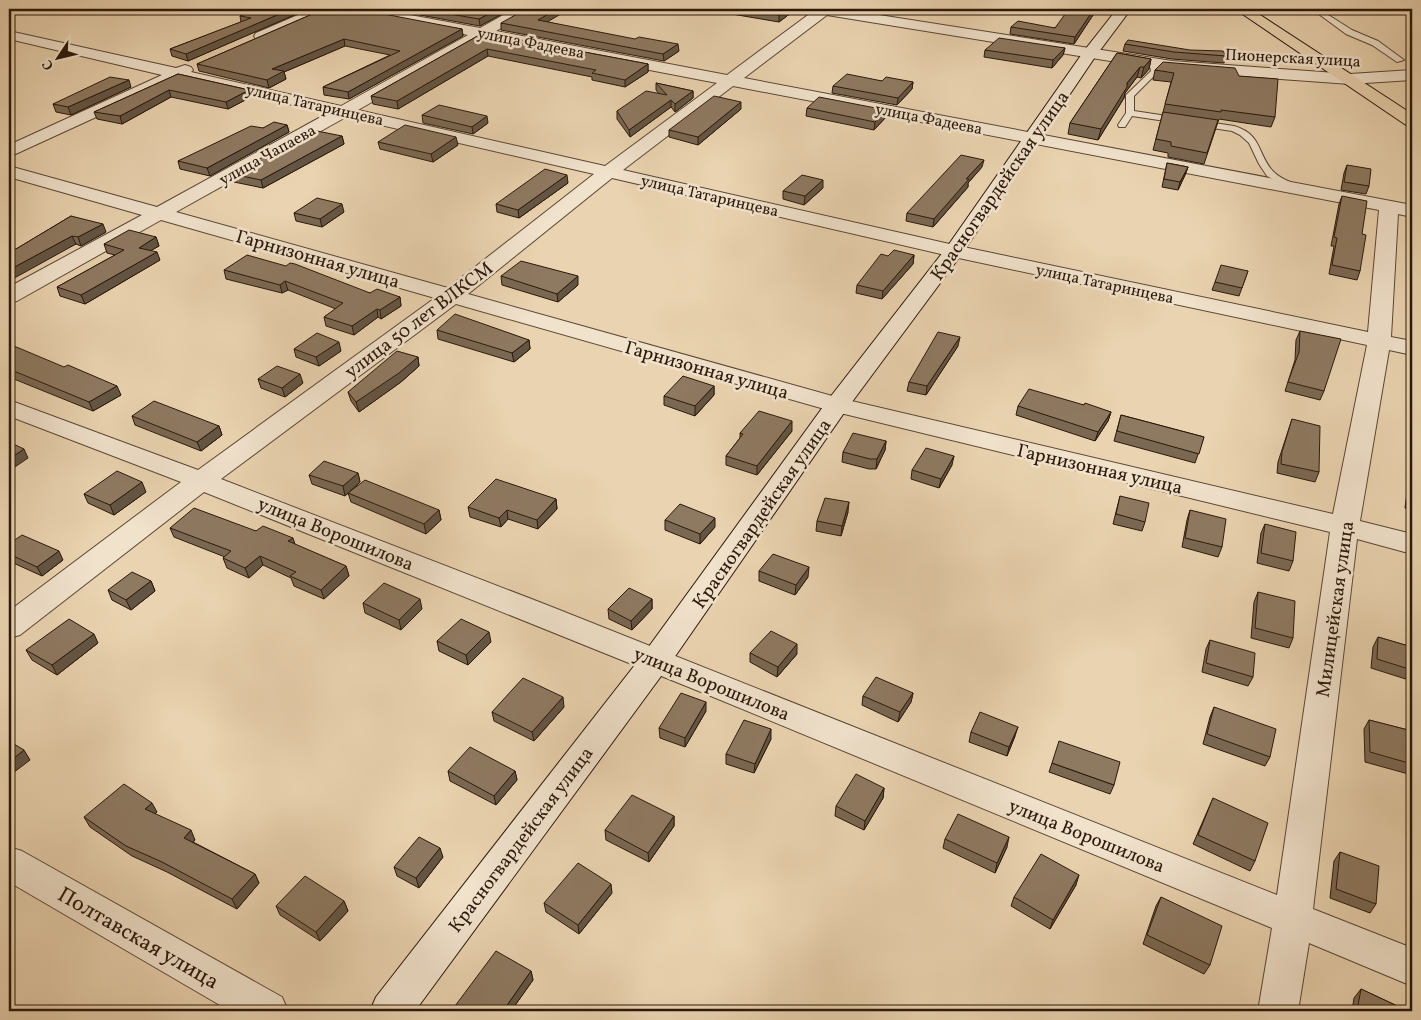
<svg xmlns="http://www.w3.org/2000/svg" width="1421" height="1020" font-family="Vollkorn,serif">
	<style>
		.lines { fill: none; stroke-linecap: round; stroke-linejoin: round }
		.lane-casing { stroke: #5b4734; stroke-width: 2 }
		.street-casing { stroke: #5b4734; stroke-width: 2 }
		.secondary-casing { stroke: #2b180b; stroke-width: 2 }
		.primary-casing { stroke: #2b180b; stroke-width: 2 }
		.lane { fill: #f1e2cc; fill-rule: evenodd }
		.street { fill: #f1e2cc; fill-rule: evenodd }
		.secondary { fill: #f1e2cc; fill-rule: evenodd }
		.primary { fill: #ead3b0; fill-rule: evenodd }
		.wall { fill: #7a6853; stroke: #2b180b }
		.shaded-wall { fill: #635544; stroke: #2b180b }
		.building { fill: #8e7961; stroke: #2b180b }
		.labels { text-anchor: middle; stroke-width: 5; stroke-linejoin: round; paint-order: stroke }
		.far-street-label { font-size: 16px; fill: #2b180b; stroke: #f1e2cc }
		.street-label { font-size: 19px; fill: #2b180b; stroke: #f1e2cc }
		.near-street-label { font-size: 22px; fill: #2b180b; stroke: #f1e2cc }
	</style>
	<rect width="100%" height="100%" fill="#ead3b0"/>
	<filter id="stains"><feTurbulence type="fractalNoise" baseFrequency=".004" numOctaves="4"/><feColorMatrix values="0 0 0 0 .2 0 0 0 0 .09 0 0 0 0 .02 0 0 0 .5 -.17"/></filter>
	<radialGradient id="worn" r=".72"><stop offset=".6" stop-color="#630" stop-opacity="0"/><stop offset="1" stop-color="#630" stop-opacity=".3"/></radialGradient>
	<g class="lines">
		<defs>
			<g id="lane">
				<polygon points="1312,9 1319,9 1352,30 1378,41 1404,60 1397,62 1372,45 1346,34"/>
				<path d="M1149 62H1155L1159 71 1134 96V111L1234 126C1261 134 1257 151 1271 169 1278 178 1289 181 1298 186V190H1292L1267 176 1259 164 1249 143 1240 135 1232 131 1132 116 1125 127H1119L1118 125 1126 113V95L1151 71Z"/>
			</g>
			<g id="street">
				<polygon points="312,9 330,9 328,12 266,39 256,39 254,36 256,33"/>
				<path d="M350 9H378L480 28 514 9H531L529 12 496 31 727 75 812 12 809 9H841L1172 61 1350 74 1412 70V80L1350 84 1172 71 827 15 744 78 1412 205V217L1398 214 1391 337 1412 341V355L1389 350 1360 521 1412 534V554L1357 539 1313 909 1412 948V986L1309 943 1298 1011H1258L1272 928 701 692 204 492 20 635 9 638V611L181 482 9 416V400L198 470 435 298 161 220 17 301 9 302V287L142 215 9 177V166L157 207 328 113 179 79 9 157V145L162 75 9 39V31L176 68 185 65 191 67 193 70 191 72 341 106 468 35 357 13ZM484 38 717 83 605 166 358 110ZM733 86 1379 210 1368 332 954 245 623 170ZM346 117 594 174 448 288 176 212ZM612 178 954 257 1367 345 1333 514 843 399 468 294ZM456 304 828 410 1330 532 1277 895 547 605 221 479Z"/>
				<polygon points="9,847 22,851 282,997 288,1011 230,1011 9,882"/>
			</g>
			<polygon id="secondary" points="1117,9 1131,9 1095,57 961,255 846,410 667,668 415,1011 370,1011 376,997 645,652 828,400 947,247 1084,51"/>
			<polygon id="primary" points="1235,9 1251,9 1412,114 1412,126 1406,125"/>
		</defs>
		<use href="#lane" class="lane-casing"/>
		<use href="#street" class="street-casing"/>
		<use href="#secondary" class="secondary-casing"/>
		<use href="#primary" class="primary-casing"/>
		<use href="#lane" class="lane"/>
		<use href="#street" class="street"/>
		<use href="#secondary" class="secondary"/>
		<use href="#primary" class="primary"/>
	</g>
	<g class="wall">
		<polygon points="238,9 308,9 188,61 172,56 170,49 241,22 240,16 250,12"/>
		<polygon points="324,9 462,29 463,36 349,99 324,95 323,87 390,55 345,46 284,72 286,79 269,88 199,71 197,64"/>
		<polygon points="387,9 511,9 480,26"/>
		<polygon points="702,9 796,9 779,22"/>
		<polygon points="1072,9 1097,9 1074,44 1010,34 1011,27 1055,28"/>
		<polygon points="547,22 679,51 664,61 501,30 501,23"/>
		<polygon points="483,33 648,64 648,72 625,87 592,80 592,77 488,56 398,109 373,104 371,96"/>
		<polygon points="1125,44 1226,56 1224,63 1172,59 1123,51"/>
		<polygon points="1065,48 1063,55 1052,68 984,57 985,50"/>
		<polygon points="1117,53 1151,59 1149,69 1141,78 1137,77 1125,93 1124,98 1098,140 1068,134 1070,123"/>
		<polygon points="1155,70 1239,76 1275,117 1271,127 1219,119 1204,164 1168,157 1168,153 1153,150 1171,82 1153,80"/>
		<polygon points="178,74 249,90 251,97 228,109 171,97 122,124 97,119 94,112"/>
		<polygon points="882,81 913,82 912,89 897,105 832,93 833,86"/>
		<polygon points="656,83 693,91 693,98 675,112 671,107 630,137 617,119 617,111 659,94 656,90"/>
		<polygon points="131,87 71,115 56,112 53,104"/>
		<polygon points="807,108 886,117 874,130 806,116"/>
		<polygon points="741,109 698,145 669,137 669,130"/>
		<polygon points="422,115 488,123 473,134 423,123"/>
		<polygon points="287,125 289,132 210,176 180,169 178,161 263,128"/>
		<polygon points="342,136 344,144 263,188 234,182 232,174"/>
		<polygon points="378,142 458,145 433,162 380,149"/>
		<polygon points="1167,163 1188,167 1185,175 1178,190 1162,187"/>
		<polygon points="1347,165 1369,186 1366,194 1341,190 1344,173"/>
		<polygon points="982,167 968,183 968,187 933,227 906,221 907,213"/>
		<polygon points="568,183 519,218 497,212 496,204"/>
		<polygon points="823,188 804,205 783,199 783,191"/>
		<polygon points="1342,196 1360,271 1357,280 1329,274 1334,246 1331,246 1339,204"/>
		<polygon points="344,212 322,227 296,221 294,213"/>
		<polygon points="71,216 106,232 81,246 76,244 16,249"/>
		<polygon points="156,237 159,246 151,250 160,260 85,304 60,296 57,287 115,255 107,253 104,244"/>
		<polygon points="914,255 913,264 882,299 856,293 857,285 888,256"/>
		<polygon points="224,270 370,293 400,297 401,306 381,319 378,317 354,335 326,326 324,317 336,309 288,290 282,293 226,279"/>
		<polygon points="1248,271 1239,296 1212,290 1215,282"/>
		<polygon points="501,276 578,285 558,302 502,285"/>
		<polygon points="437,330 529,340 530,349 514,362 438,339"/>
		<polygon points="1300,331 1324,391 1320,400 1285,391 1295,360 1296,340"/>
		<polygon points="958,346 926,395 907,391 909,382"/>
		<polygon points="9,348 10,349 121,395 93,411 9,377"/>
		<polygon points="294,349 341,351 319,366 296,357"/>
		<polygon points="418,357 419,366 401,382 359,412 351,401 348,392"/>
		<polygon points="258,379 303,383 285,397 261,388"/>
		<polygon points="714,386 714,395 695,416 664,405 664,396"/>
		<polygon points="1084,405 1111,412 1108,421 1095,441 1016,415 1018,406"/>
		<polygon points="1121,415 1204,437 1195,463 1114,441"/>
		<polygon points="132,416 219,426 222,435 201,451 135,425"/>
		<polygon points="1292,419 1319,472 1315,482 1277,473 1278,462"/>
		<polygon points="792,431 757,475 726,465 726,456 740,438 740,433"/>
		<polygon points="1412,436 1412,510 1405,508 1411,462 1409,461"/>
		<polygon points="886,441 885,450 876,469 869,469 842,462 843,452"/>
		<polygon points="952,465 939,488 911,479 912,470"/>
		<polygon points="358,473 360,482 345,496 312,484 309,475"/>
		<polygon points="146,492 114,515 88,503 84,494"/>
		<polygon points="348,493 439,510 441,520 426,534 351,502"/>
		<polygon points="1120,496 1145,522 1142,531 1113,524"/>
		<polygon points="556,499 557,509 538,529 508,519 501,527 470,517 468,507"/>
		<polygon points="1190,510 1222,547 1218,557 1182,547 1187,520"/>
		<polygon points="848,512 841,536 816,531 817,521"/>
		<polygon points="665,520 715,527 700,544 665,530"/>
		<polygon points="1265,524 1293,561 1289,571 1257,563 1261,533"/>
		<polygon points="170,528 256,531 294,544 346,566 349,576 324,599 294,586 291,578 263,565 249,578 227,568 223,558 225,557 174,537"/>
		<polygon points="9,544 63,560 42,576 9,561"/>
		<polygon points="759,571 808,577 795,595 759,581"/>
		<polygon points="151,581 155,591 131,610 112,600 108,590"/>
		<polygon points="1258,592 1293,638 1289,648 1251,638 1254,602"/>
		<polygon points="652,599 652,609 632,630 609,619 608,609"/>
		<polygon points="363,603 422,609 401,630 365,613"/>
		<polygon points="1378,637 1412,647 1412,681 1371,668 1373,647"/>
		<polygon points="1210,640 1253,677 1248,686 1202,672 1206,649"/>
		<polygon points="437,641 491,642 468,665 439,651"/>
		<polygon points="98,643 57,675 32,660 26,650"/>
		<polygon points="750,653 797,654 777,677 750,662"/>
		<polygon points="913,693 911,702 898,722 862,705 863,696"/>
		<polygon points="564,707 534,741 494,721 492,712"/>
		<polygon points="1214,707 1270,757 1265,766 1203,744 1210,717"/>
		<polygon points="706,711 685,747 660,738 659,728"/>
		<polygon points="1369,720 1412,731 1412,775 1365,762 1364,729"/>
		<polygon points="971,732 1015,736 1007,756 969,742"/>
		<polygon points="771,739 754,773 726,764 726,754"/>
		<polygon points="1052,763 1114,785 1110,794 1049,772"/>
		<polygon points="448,771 515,771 517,780 496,805 450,781"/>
		<polygon points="884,788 883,798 864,830 835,816 836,806"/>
		<polygon points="1213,798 1255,861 1250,871 1193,844"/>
		<polygon points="157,812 155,814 195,840 193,842 255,874 259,883 237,909 167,872 132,856 90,827 84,817"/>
		<polygon points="674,816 674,826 649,862 606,840 605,830"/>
		<polygon points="945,839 1007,847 995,873 943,848"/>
		<polygon points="1340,852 1376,904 1370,913 1330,898 1334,861"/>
		<polygon points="443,857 419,888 397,876 394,867"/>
		<polygon points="1076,885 1050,929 1011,906 1014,897"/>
		<polygon points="612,893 579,934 546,912 544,903"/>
		<polygon points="1161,897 1210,965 1204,974 1143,944 1156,906"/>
		<polygon points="344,901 348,911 320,941 280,915 276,906"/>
		<polygon points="531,971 533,980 511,1011 456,1011 455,1006"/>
		<polygon points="1361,989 1408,1011 1352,1011 1354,998"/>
	</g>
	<g class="shaded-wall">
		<polygon points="291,9 308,9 188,61 186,54"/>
		<polygon points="498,9 511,9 480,26 479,19"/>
		<polygon points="557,9 569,9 539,27 538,20"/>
		<polygon points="788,9 796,9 779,22 779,15"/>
		<polygon points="1094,9 1097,9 1074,44 1075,37"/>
		<polygon points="462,29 463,36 349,99 348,92"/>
		<polygon points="344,39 345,46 284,72 286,79 269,88 267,80 272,69"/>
		<polygon points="678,44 679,51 664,61 663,54"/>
		<polygon points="1065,48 1063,55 1052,68 1053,60"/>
		<polygon points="487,49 488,56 398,109 397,101"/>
		<polygon points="1151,59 1149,69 1141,78 1144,67"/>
		<polygon points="648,64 648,72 625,87 625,80"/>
		<polygon points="1140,67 1137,77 1125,93 1124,98 1098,140 1101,129 1127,83"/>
		<polygon points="129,80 131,87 71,115 68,107"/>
		<polygon points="913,82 912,89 897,105 898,98"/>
		<polygon points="169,90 171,97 122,124 120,116"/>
		<polygon points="249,90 251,97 228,109 226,102"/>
		<polygon points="693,91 693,98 675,112 675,104"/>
		<polygon points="671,100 671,107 630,137 629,130"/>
		<polygon points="741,102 741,109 698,145 698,137"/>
		<polygon points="886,110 886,117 874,130 875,122"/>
		<polygon points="487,116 488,123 473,134 472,127"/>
		<polygon points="287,125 289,132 210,176 207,168"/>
		<polygon points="342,136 344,144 263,188 261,180"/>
		<polygon points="456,137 458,145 433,162 431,154"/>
		<polygon points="984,160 982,167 968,183 968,187 933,227 934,219 966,179"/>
		<polygon points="1188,167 1185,175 1178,190 1180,182"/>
		<polygon points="567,175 568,183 519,218 518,210"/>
		<polygon points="823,180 823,188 804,205 805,196"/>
		<polygon points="342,204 344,212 322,227 320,219"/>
		<polygon points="103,224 106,232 81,246 78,237"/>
		<polygon points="72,236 76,244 9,281 9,270"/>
		<polygon points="156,237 159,246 142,256 139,248"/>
		<polygon points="157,252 160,260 85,304 81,295"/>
		<polygon points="914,255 913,264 882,299 883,291"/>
		<polygon points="578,276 578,285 558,302 557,294"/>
		<polygon points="285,281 288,290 282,293 280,285"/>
		<polygon points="400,297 401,306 381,319 380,310"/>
		<polygon points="377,309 378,317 354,335 352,326"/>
		<polygon points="960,337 958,346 926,395 927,386"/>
		<polygon points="529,340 530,349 514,362 512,353"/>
		<polygon points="339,342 341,351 319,366 316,357"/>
		<polygon points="418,357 419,366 401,382 359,412 356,402"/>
		<polygon points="300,374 303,383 285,397 282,388"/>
		<polygon points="117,386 121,395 93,411 89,402"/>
		<polygon points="714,386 714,395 695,416 695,406"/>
		<polygon points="1111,412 1108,421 1095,441 1098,432"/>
		<polygon points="792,421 792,431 757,475 757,466"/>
		<polygon points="219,426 222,435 201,451 197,442"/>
		<polygon points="886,441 885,450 876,469 877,459"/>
		<polygon points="24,449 28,458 9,471 9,459"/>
		<polygon points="954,456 952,465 939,488 941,479"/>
		<polygon points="358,473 360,482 345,496 343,486"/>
		<polygon points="142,482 146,492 114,515 110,505"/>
		<polygon points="556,499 557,509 538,529 537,520"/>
		<polygon points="849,502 848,512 841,536 842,526"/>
		<polygon points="439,510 441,520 426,534 424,524"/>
		<polygon points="507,510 508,519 501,527 499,518"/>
		<polygon points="715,518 715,527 700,544 700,534"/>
		<polygon points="293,538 296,547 288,541"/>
		<polygon points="59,551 63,560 42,576 37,567"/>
		<polygon points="260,556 263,565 249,578 245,568"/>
		<polygon points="346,566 349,576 324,599 321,590"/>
		<polygon points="809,567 808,577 795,595 796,585"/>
		<polygon points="151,581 155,591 131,610 126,600"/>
		<polygon points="420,599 422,609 401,630 399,620"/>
		<polygon points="652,599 652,609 632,630 631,621"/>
		<polygon points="489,632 491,642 468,665 466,655"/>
		<polygon points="94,634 98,643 57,675 52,665"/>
		<polygon points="797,644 797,654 777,677 778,667"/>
		<polygon points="913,693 911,702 898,722 900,712"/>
		<polygon points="563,697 564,707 534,741 532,732"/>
		<polygon points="706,702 706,711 685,747 685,738"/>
		<polygon points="1018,727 1015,736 1007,756 1009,747"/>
		<polygon points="771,729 771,739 754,773 755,764"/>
		<polygon points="24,750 30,760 9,776 9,762"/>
		<polygon points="515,771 517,780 496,805 494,796"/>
		<polygon points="884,788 883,798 864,830 865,821"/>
		<polygon points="152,803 157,812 150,818 145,809"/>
		<polygon points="674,816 674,826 649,862 648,853"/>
		<polygon points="191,830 195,840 189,847 184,838"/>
		<polygon points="1009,837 1007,847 995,873 997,863"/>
		<polygon points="440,848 443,857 419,888 416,878"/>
		<polygon points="255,874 259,883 237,909 232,899"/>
		<polygon points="1079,875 1076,885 1050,929 1053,920"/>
		<polygon points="611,884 612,893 579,934 578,925"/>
		<polygon points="344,901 348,911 320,941 316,932"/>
		<polygon points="531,971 533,980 511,1011 503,1011"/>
	</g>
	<g class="building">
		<polygon points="258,9 291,9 186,54 170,49 251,18 240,16"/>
		<polygon points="324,9 358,9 462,29 348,92 323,87 400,51 344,39 272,69 284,71 267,80 197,64"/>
		<polygon points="421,9 498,9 479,19"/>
		<polygon points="526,9 557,9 538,20 635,39 639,37 678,44 663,54 501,23"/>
		<polygon points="741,9 788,9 779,15"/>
		<polygon points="1072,9 1094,9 1075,37 1011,27 1018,21 1055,28 1068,10 1071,10"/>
		<polygon points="483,33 648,64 625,80 592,73 596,70 487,49 397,101 371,96"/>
		<polygon points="999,38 1065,48 1053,60 985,50"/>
		<polygon points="1128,40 1190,50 1223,51 1226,56 1174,52 1125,44"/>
		<polygon points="1117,53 1151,59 1144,67 1140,67 1127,83 1127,87 1101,129 1070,123"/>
		<polygon points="1163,62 1235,68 1239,76 1278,79 1275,117 1221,110 1221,112 1165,104 1174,73 1155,70"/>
		<polygon points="178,74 249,90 226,102 169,90 120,116 94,112"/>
		<polygon points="847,74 882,81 886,77 913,82 898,98 833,86"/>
		<polygon points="110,77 129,80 68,107 53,104"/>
		<polygon points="656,83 693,91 675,104 671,100 629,130 617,111 646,91 667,95"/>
		<polygon points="714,96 741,102 698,137 669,130"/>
		<polygon points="819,97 886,110 875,122 807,108"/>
		<polygon points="439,105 487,116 472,127 422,115"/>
		<polygon points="1163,112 1218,120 1207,153 1171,146 1171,142 1156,139"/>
		<polygon points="274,122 287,125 207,168 178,161 251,126 263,128"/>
		<polygon points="405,125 456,137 431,154 378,142"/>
		<polygon points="312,130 342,136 261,180 232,174"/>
		<polygon points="961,155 984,160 966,179 969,179 934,219 907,213"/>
		<polygon points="1167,163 1188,167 1180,182 1164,179"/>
		<polygon points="1347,165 1371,169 1369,186 1344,182"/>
		<polygon points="545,169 567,175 518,210 496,204"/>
		<polygon points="802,175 823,180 805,196 783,191"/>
		<polygon points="1342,196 1367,201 1362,234 1366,235 1360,271 1332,265 1337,238 1334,237"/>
		<polygon points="317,198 342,204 320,219 294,213"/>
		<polygon points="71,216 103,224 78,237 72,236 9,270 9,250 12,248 16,249"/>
		<polygon points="129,230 156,237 139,248 157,252 81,295 57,287 124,250 104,244"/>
		<polygon points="894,250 914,255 883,291 857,285 881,254 888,256"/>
		<polygon points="247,255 286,266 290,263 295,264 370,293 377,289 400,297 380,310 377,309 352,326 324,317 343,303 285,281 280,285 224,270"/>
		<polygon points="521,261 578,276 557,294 501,276"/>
		<polygon points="1221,265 1248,271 1242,288 1215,282"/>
		<polygon points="455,314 529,340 512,353 437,330"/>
		<polygon points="1300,331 1341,339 1324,391 1288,382 1299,352"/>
		<polygon points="938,332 960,337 927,386 909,382"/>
		<polygon points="317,333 339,342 316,357 294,349"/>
		<polygon points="14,346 64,367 68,365 117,386 89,402 9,369 9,348 10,349"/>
		<polygon points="397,351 418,357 399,373 356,402 348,392"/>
		<polygon points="277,366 300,374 282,388 258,379"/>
		<polygon points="683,376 714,386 695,406 664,396"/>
		<polygon points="1029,389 1084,405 1085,403 1111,412 1098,432 1018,406"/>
		<polygon points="154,401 219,426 197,442 132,416"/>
		<polygon points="759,411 792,421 757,466 726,456 743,434 740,433"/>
		<polygon points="1121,415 1204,437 1199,454 1117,431"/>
		<polygon points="1292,419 1320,426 1319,472 1281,464 1282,452"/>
		<polygon points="853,433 886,441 877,459 870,459 843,452"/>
		<polygon points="9,442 24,449 9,459"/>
		<polygon points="926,448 954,456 941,479 912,470"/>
		<polygon points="324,461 358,473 343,486 309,475"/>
		<polygon points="117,471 142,482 110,505 84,494"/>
		<polygon points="1412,478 1412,499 1410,499"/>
		<polygon points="496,479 556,499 537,520 507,510 499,518 468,507"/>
		<polygon points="365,480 439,510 424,524 348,493"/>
		<polygon points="1120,496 1149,503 1145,522 1116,514"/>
		<polygon points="825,498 849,502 842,526 817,521"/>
		<polygon points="680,504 715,518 700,534 665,520"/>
		<polygon points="194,508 256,531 263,526 293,538 288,541 346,566 321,590 290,576 296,572 260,556 245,568 223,558 231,551 170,528"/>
		<polygon points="1190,510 1226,519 1222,547 1185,538"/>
		<polygon points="1265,524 1296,532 1293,561 1261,553"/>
		<polygon points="22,535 59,551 37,567 9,554 9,544"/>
		<polygon points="773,554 809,567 796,585 759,571"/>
		<polygon points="132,572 151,581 126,600 108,590"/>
		<polygon points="384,583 420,599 399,620 363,603"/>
		<polygon points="629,588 652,599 631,621 608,609"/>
		<polygon points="1258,592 1295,601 1293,638 1255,628"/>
		<polygon points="69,619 94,634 52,665 26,650"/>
		<polygon points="461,619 489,632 466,655 437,641"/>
		<polygon points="771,631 797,644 778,667 750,653"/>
		<polygon points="1378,637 1412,647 1412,670 1377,659"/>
		<polygon points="1210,640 1255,653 1253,677 1206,663"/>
		<polygon points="876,677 913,693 900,712 863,696"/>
		<polygon points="523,678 563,697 532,732 492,712"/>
		<polygon points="681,693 706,702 685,738 659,728"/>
		<polygon points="1214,707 1276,729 1270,757 1207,734"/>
		<polygon points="980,712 1018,727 1009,747 971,732"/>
		<polygon points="744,720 771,729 755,764 726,754"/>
		<polygon points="1369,720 1412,731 1412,764 1370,752"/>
		<polygon points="9,741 24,750 9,762"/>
		<polygon points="1059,741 1120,762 1114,785 1052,763"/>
		<polygon points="470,747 515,771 494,796 448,771"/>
		<polygon points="856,774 884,788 865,821 836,806"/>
		<polygon points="124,784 152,803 145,809 191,830 184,838 255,874 232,899 162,862 126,846 84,817"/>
		<polygon points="632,795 674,816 648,853 605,830"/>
		<polygon points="1213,798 1268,823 1255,861 1198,835"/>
		<polygon points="958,814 1009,837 997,863 945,839"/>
		<polygon points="419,837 440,848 416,878 394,867"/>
		<polygon points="1340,852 1379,866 1376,904 1336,889"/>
		<polygon points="1041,854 1079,875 1053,920 1014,897"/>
		<polygon points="578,863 611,884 578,925 544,903"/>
		<polygon points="305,876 344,901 316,932 276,906"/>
		<polygon points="1161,897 1222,926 1210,965 1147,935"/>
		<polygon points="496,951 531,971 503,1011 463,1011 455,1006"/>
		<polygon points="1361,989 1408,1011 1357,1011"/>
	</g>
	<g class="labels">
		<g class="far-street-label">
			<text transform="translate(531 42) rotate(11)" y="6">улица Фадеева</text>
			<text transform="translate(1293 57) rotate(3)" y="6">Пионерская улица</text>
			<text transform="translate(315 104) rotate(13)" y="6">улица Татаринцева</text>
			<text transform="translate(929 118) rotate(11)" y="6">улица Фадеева</text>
			<text transform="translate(267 154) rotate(-29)" y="6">улица Чапаева</text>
			<text transform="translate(710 195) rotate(13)" y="6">улица Татаринцева</text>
			<text transform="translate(1105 283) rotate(12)" y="6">улица Татаринцева</text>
		</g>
		<g class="street-label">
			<text transform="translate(999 185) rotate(-55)" y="7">Красногвардейская улица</text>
			<text transform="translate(318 258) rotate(16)" y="7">Гарнизонная улица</text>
			<text transform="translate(418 319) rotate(-37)" y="7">улица 50 лет ВЛКСМ</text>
			<text transform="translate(707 369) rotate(16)" y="7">Гарнизонная улица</text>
			<text transform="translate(1100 468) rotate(13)" y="7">Гарнизонная улица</text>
			<text transform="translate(761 513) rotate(-55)" y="7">Красногвардейская улица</text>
			<text transform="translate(336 533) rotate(22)" y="7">улица Ворошилова</text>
			<text transform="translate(1334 609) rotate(-82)" y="7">Милицейская улица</text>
			<text transform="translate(712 683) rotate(22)" y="7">улица Ворошилова</text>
			<text transform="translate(1087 835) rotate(22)" y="7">улица Ворошилова</text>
			<text transform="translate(520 839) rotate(-53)" y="7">Красногвардейская улица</text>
		</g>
		<g class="near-street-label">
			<text transform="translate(139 937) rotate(30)" y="8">Полтавская улица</text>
		</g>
	</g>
	<rect width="1421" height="1020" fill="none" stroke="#ead3b0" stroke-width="30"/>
	<rect x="10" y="10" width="1401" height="1000" fill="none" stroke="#2b180b" stroke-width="2.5"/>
	<rect x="15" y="15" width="1391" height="990" fill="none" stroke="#2b180b"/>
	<g transform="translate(58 58) rotate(235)" stroke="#f1e2cc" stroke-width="4" paint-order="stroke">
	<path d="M0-4L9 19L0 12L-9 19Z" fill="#2b180b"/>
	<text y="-8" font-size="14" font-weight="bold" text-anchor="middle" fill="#2b180b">С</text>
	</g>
	<rect width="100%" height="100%" filter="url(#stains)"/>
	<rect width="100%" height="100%" fill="url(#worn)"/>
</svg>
